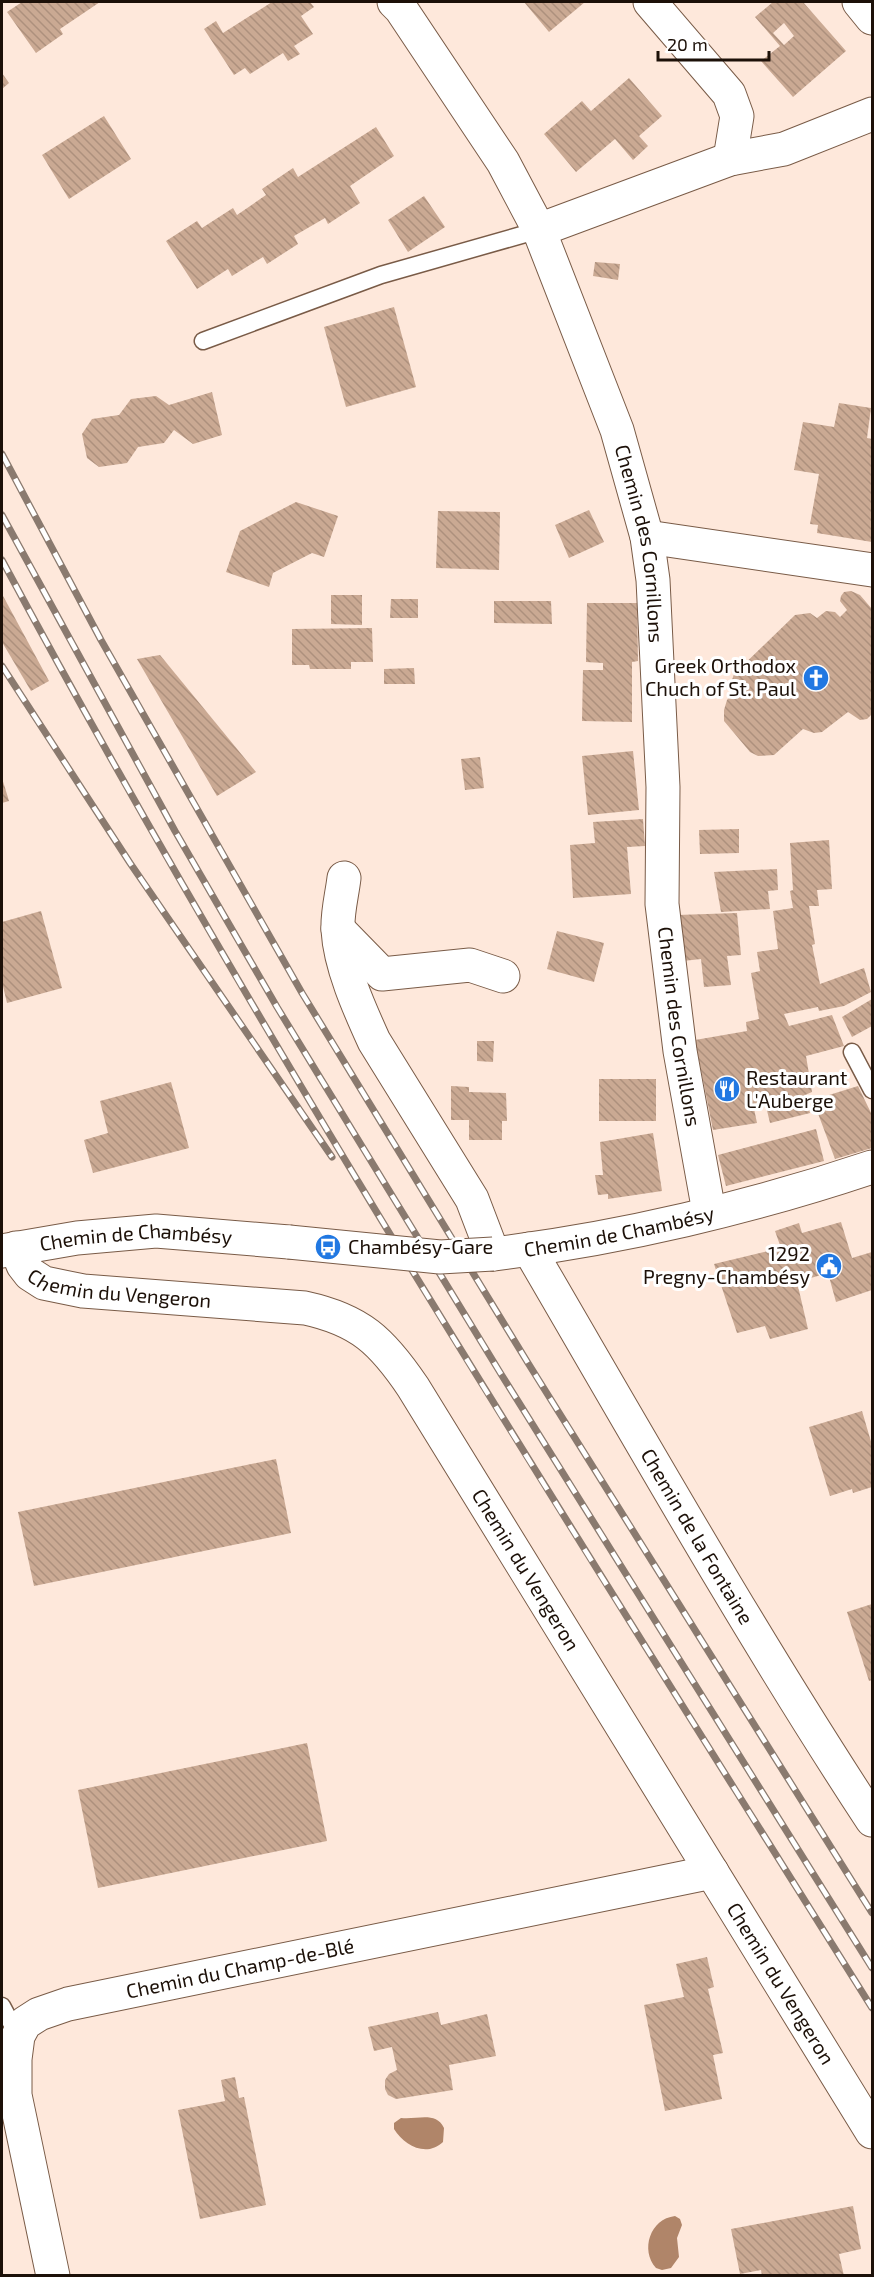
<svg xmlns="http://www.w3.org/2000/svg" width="874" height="2277" font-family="'Exo 2',sans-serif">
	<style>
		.water { fill: #b08569 }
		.building { fill: url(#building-back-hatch); fill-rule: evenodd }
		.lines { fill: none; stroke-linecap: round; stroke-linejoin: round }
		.lane-casing { stroke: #795b47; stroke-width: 19 }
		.street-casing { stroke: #795b47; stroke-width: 35 }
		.secondary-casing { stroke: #795b47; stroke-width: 35 }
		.lane { stroke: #fff; stroke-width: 16 }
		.street { stroke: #fff; stroke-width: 33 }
		.secondary { stroke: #fff; stroke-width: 33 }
		.rail-casing { stroke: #8a7a6f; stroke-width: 7 }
		.rail { stroke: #fff; stroke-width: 4.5; stroke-dasharray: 14; stroke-linecap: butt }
		.secondary-bridge-casing { stroke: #795b47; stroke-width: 35; stroke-linecap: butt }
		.secondary-bridge { stroke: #fff; stroke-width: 33 }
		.labels { text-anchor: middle; stroke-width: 6; stroke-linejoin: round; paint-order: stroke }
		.street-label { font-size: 20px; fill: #1c1008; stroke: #fff }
		.poi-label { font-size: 20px; fill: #1c1008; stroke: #fff; text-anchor: end }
	</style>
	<defs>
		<pattern id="building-back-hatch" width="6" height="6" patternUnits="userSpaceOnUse" patternTransform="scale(1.5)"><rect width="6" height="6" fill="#caa993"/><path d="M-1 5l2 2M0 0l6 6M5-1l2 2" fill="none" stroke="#ad907d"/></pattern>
	</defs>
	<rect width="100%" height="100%" fill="#fee8db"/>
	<g class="water">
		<path d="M401 2118C417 2120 436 2111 444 2128L443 2142C426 2158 404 2145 394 2129V2123Z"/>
		<path d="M675 2216 680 2219 682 2225 677 2238 679 2257 671 2268 662 2270 656 2268C640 2250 650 2219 675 2216Z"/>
	</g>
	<g class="building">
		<polygon points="22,2 100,2 60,29 63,34 36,53 7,12"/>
		<polygon points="272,2 310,2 314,7 301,16 313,34 294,46 300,54 288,61 283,53 250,74 245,68 234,75 204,29 216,21 223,33"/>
		<polygon points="524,2 585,2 549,32"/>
		<path d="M773 2H803L846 51 793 97 761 61 780 46 755 17ZM784 23 794 36 784 45 773 33Z"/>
		<polygon points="2,73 9,83 2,89"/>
		<polygon points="629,78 662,116 639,136 648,146 633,160 615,139 576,172 544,134 582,101 591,111"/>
		<polygon points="104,116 131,159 69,199 42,155"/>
		<polygon points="376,127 394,156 350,186 360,203 328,224 325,218 294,236 298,244 267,264 263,257 232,276 228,269 197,289 166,241 197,221 202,228 233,208 237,215 266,195 262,189 293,168 298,177"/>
		<polygon points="424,196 445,227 408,252 388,220"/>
		<polygon points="595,262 620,264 618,280 593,276"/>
		<polygon points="394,307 416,387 346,407 324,327"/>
		<polygon points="212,392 222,435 193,444 174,430 164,443 138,447 127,463 99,467 87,458 82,434 92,419 119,415 131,399 156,396 169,405"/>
		<polygon points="839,403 871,408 867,438 872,439 872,542 817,533 818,525 810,524 819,474 794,470 803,422 834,427"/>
		<polygon points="296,502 338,516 324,557 312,553 273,573 269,587 226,572 240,531"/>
		<polygon points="589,510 604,542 569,558 555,525"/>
		<polygon points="438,511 500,512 499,570 436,568"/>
		<polygon points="851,591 860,595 872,609 872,714 867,719 860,720 848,712 822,732 814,733 803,729 774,755 758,756 750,752 724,721 724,710 727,700 737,689 734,687 732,680 734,674 795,615 810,613 817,618 826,611 835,612 840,617 847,610 840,601 841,596 844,592"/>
		<polygon points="2,594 49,681 31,691 2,642"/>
		<polygon points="331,595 362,595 362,625 331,624"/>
		<polygon points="391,599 418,599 418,618 390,618"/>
		<polygon points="494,601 551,601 552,624 494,623"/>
		<polygon points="587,603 637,603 638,661 632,662 632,722 582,721 583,670 603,670 603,663 586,662"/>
		<polygon points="372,628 373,662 351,662 351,669 310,669 309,665 292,665 292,629"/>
		<polygon points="160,655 256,772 217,796 137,659"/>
		<polygon points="414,668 415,684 384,684 384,669"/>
		<polygon points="633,751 639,810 588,815 582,756"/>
		<polygon points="480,757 484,788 465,790 461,759"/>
		<polygon points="2,778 9,801 2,803"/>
		<polygon points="643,819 645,846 627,847 631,894 573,898 570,845 595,843 593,822"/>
		<polygon points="739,829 739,853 700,854 699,830"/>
		<polygon points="829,840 832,889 817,890 819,906 809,906 815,944 812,945 820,984 864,968 871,992 844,1006 819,1011 818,1007 784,1014 789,1026 832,1015 844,1046 806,1056 812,1092 805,1095 810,1113 770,1123 765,1102 753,1104 757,1123 713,1130 695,1040 747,1031 746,1022 759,1019 751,973 760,971 757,952 778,949 773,911 793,908 790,891 793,890 790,843"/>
		<polygon points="777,869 778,890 768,891 770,909 721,912 714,872"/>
		<polygon points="41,911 62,988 7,1003 2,982 2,922"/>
		<polygon points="737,913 741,955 727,956 731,985 704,987 701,959 683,961 677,915"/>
		<polygon points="557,931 604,943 594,982 547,969"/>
		<polygon points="872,999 872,1026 852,1037 842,1017"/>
		<polygon points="477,1041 494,1041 493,1062 477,1061"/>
		<rect x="599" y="1079" width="57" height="42"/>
		<polygon points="171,1082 189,1148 93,1173 84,1140 108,1133 100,1101"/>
		<polygon points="451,1086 469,1087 469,1092 506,1093 507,1121 502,1121 502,1140 469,1140 469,1120 451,1120"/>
		<polygon points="858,1086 872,1115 872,1148 835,1159 813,1100"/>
		<polygon points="816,1129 824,1161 726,1186 718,1155"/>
		<polygon points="653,1133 662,1191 608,1199 608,1194 598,1195 595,1175 603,1175 600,1142"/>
		<polygon points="841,1222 852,1258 872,1252 872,1290 836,1302 828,1273 797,1282 808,1329 770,1339 765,1326 737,1333 714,1264 781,1248 775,1231 799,1223 802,1233"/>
		<polygon points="862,1411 872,1445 872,1487 853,1493 852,1489 830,1496 809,1427"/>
		<polygon points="276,1459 291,1533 34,1586 18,1512"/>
		<polygon points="872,1604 872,1680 869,1681 847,1612"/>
		<polygon points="307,1743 327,1841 98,1888 78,1790"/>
		<polygon points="707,1957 714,1987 708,1989 723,2053 713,2055 722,2099 665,2111 644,2005 684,1997 676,1964"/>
		<polygon points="438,2012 441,2025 487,2014 496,2056 449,2065 453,2090 396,2099 388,2095 385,2089 385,2080 389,2074 397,2070 392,2047 374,2051 368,2027"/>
		<polygon points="235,2077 239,2098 244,2097 266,2205 200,2219 178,2110 225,2101 221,2080"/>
		<polygon points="853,2206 861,2249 839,2254 844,2276 762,2276 761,2270 740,2274 731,2229"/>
	</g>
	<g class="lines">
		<defs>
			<g id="lane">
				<polyline points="203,341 381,275 539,230"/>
				<polyline points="852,1052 872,1090"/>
				<polyline points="2,2006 18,2036"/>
			</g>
			<g id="street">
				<path id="s1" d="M394 2 401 9 503 162 539 230 617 430 647 537 653 580 663 787 662 904 680 1051 709 1212"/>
				<polyline points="650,2 729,94 737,116 730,159"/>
				<polyline points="859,2 872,18"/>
				<polyline points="539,230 730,159 784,149 872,114"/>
				<polyline points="647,537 872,570"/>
				<path d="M344 878C342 895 337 913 338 930 340 966 359 1008 374 1041L472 1199 493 1254"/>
				<polyline points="338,929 382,974 470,965 503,976"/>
				<path id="s2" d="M16 1248 23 1265 30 1274 44 1283 83 1291 305 1308C360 1320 382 1341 413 1387L872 2132"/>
				<path id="s3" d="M529 1249C641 1441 750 1634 872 1820"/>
				<path id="s4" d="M53 2276 15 2095V2059L18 2036 25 2023 39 2014 68 2004 712 1872"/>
			</g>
			<g id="secondary">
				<path id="s5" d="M2 1251 77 1238 156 1231 289 1242"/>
				<path id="s6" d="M493 1254C619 1239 753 1207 872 1167"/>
			</g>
		</defs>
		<use href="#lane" class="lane-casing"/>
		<use href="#street" class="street-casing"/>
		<use href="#secondary" class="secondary-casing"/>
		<use href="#lane" class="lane"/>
		<use href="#street" class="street"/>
		<use href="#secondary" class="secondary"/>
		<defs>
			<g id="rail">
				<polyline points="2,454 101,640 302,993 528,1363 872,1913"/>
				<polyline points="2,515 175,831 277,1007 501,1374 872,1968"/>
				<path d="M2 560C268 1057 574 1531 872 2008"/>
				<polyline points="2,666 130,863 332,1157"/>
			</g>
		</defs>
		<use href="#rail" class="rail-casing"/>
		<use href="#rail" class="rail"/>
		<defs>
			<polyline id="secondary-bridge" points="289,1242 440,1257 493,1254"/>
		</defs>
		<use href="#secondary-bridge" class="secondary-bridge-casing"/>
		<use href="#secondary-bridge" class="secondary-bridge"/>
	</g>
	<defs>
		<symbol id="church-disc" viewBox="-11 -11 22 22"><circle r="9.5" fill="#2178e2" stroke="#fff"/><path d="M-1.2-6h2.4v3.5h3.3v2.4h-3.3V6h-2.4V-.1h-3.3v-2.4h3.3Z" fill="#fff"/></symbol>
		<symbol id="restaurant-disc" viewBox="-11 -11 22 22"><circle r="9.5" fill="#2178e2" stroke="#fff"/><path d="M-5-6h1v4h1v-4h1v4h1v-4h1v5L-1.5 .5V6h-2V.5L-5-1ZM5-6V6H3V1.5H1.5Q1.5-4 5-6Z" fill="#fff"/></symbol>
		<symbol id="bus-disc" viewBox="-11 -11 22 22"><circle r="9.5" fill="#2178e2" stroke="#fff"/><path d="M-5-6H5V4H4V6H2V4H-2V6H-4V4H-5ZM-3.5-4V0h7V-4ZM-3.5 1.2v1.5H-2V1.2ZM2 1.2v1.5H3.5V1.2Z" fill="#fff"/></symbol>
		<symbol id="civic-disc" viewBox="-11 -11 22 22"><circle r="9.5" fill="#2178e2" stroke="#fff"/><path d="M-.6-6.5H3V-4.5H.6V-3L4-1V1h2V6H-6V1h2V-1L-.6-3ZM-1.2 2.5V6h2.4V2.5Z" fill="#fff"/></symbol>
	</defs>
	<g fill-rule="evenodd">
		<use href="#church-disc" x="801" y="663" width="30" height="30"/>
		<use href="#restaurant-disc" x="712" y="1074" width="30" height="30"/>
		<use href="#bus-disc" x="313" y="1232" width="30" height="30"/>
		<use href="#civic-disc" x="814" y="1251" width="30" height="30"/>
	</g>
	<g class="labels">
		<g class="street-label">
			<text dy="7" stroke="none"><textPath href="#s1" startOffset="602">Chemin des Cornillons</textPath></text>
			<text dy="7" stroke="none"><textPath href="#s1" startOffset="1088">Chemin des Cornillons</textPath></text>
			<text dy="7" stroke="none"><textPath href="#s6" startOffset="128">Chemin de Chambésy</textPath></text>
			<text dy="7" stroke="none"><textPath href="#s5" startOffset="135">Chemin de Chambésy</textPath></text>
			<text dy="7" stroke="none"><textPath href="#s2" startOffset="122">Chemin du Vengeron</textPath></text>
			<text dy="7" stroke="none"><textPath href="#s3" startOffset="333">Chemin de la Fontaine</textPath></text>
			<text dy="7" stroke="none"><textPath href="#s2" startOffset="662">Chemin du Vengeron</textPath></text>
			<text dy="7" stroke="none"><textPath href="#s4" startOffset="482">Chemin du Champ-de-Blé</textPath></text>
			<text dy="7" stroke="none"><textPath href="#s2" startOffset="1148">Chemin du Vengeron</textPath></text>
		</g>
		<g class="poi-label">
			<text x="796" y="673">Greek Orthodox<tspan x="796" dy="23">Chuch of St. Paul</tspan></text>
			<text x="746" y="1085" text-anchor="start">Restaurant<tspan x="746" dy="23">L'Auberge</tspan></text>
			<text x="348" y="1254" text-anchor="start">Chambésy-Gare</text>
			<text x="810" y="1261">1292<tspan x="810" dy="23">Pregny-Chambésy</tspan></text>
		</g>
	</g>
	<rect width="874" height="2277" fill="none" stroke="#1c1008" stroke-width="6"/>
	<path d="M658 51v9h111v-9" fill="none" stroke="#1c1008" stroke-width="3"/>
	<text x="667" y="51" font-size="18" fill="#1c1008" stroke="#ffffff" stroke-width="4.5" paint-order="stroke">20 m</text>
</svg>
